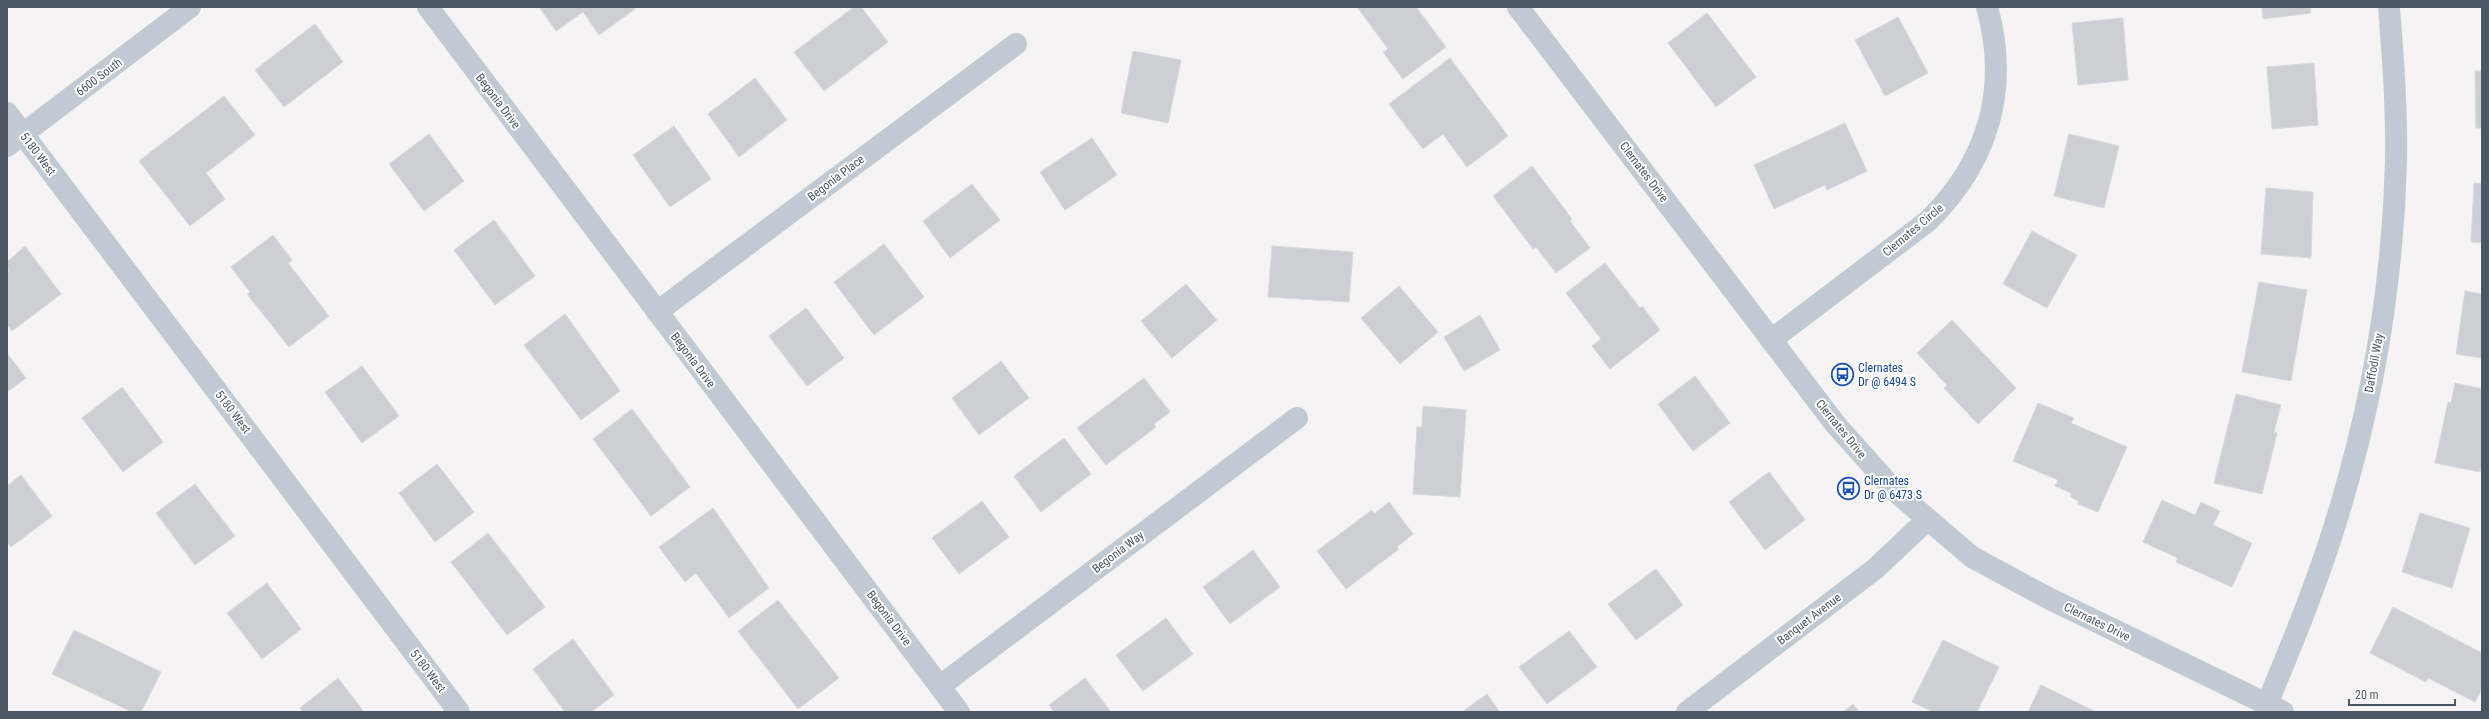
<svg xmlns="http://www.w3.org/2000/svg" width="2489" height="719" font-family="'Roboto Condensed',sans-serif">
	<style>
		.building { fill: #cdcfd5; stroke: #d7d9de }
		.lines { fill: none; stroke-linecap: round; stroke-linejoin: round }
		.minor { stroke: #c1cad2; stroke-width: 22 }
		.labels { text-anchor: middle; stroke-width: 4; stroke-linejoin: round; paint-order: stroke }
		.street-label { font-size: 12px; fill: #4a5661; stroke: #fff }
		.transit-label { font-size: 12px; fill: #164399; stroke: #fff; text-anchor: start }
	</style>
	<rect width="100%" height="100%" fill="#f5f3f3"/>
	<g class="building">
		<polygon points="539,7 634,7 635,9 599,35 583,12 556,31"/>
		<polygon points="854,7 861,7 888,42 824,91 794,52"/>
		<polygon points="1357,7 1416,7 1446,47 1403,79 1383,52 1388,49"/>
		<polygon points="2262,7 2310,7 2311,13 2263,19"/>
		<polygon points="1707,13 1756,77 1716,107 1668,43"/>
		<polygon points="1898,17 1928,73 1885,96 1855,40"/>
		<polygon points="2123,18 2128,80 2078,85 2072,23"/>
		<polygon points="315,24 343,62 284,107 255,70"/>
		<polygon points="1133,51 1181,60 1168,123 1121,113"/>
		<polygon points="1450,58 1508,136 1467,167 1443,134 1423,149 1389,104"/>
		<polygon points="2314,63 2318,125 2272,129 2267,67"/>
		<polygon points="2475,71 2482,71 2482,128 2476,128"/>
		<polygon points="755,78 787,120 739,157 708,114"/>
		<polygon points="224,96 255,135 206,173 225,199 190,226 139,161"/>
		<polygon points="1845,123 1867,171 1827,190 1825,185 1774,209 1754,165"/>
		<polygon points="674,126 711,179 670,207 633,155"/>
		<polygon points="429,134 464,181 424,211 389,164"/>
		<polygon points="2069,134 2119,146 2104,208 2054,196"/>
		<polygon points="1092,138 1117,175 1065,210 1040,172"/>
		<polygon points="1532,166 1572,219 1570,221 1590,248 1556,273 1536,247 1533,249 1493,196"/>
		<polygon points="2474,183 2482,184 2482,243 2471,242"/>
		<polygon points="972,184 1000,220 950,258 923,221"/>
		<polygon points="2266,188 2313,192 2311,258 2261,254"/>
		<polygon points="494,220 535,276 495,305 454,250"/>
		<polygon points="2032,231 2077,255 2047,308 2003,284"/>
		<polygon points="273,235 292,260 288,263 329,316 289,347 247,294 250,292 231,267"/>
		<polygon points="884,244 924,297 874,335 834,282"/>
		<polygon points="25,246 61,294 12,331 7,324 7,274 9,272 7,262"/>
		<polygon points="1272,246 1353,252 1349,302 1268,297"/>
		<polygon points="1605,263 1640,308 1642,306 1660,330 1610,369 1592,346 1601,339 1566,293"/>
		<polygon points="2259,282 2307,290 2291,381 2242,372"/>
		<polygon points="1186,284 1217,320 1172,358 1141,321"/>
		<polygon points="1399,286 1438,332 1400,364 1361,318"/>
		<polygon points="2465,291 2482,294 2482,358 2456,354"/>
		<polygon points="806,308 844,358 807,386 769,336"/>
		<polygon points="565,314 620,391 581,420 524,345"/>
		<polygon points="1480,315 1500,350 1464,371 1444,337"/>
		<polygon points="1952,320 2016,388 1978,424 1944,388 1947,385 1917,353"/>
		<polygon points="7,353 26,378 7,392"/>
		<polygon points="1001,361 1029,398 979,435 952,398"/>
		<polygon points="362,366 399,416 362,443 325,392"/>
		<polygon points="1695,376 1730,423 1693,451 1658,404"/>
		<polygon points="1144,378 1170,412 1154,424 1156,427 1106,465 1077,428"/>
		<polygon points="2455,383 2482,389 2482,462 2480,472 2435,463 2448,402 2451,403"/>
		<polygon points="122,387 163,442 123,472 82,418"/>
		<polygon points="2236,394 2281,405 2274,432 2277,433 2262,494 2214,483"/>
		<polygon points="2038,403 2074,418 2071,423 2127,447 2098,512 2078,504 2078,501 2071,497 2071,493 2055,486 2058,480 2013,461"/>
		<polygon points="1423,406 1466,410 1460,497 1413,494 1417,427 1422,427"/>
		<polygon points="632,409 690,487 651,516 593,439"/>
		<polygon points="1064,438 1091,474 1041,512 1014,476"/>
		<polygon points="437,464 474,512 435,542 399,493"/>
		<polygon points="1769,472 1805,520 1765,550 1729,502"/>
		<polygon points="21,475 52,516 11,547 7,542 7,486"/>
		<polygon points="195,484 235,536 195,565 156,513"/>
		<polygon points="2162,500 2195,515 2201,502 2220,511 2213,525 2252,543 2232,587 2176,562 2178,558 2143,542"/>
		<polygon points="982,501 1009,537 959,574 932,538"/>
		<polygon points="1389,502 1413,534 1397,547 1399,549 1346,589 1317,551 1372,510 1374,514"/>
		<polygon points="713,508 769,588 729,618 696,573 685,582 659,547"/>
		<polygon points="2420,513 2470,528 2452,588 2402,572"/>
		<polygon points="488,533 545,607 507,635 451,562"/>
		<polygon points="1253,550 1280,587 1230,624 1203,587"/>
		<polygon points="1656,569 1683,605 1636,640 1608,604"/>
		<polygon points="267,583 301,629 262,659 227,613"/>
		<polygon points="778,600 839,678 798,709 738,631"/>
		<polygon points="2393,607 2482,653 2482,688 2475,702 2428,678 2426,682 2370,653"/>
		<polygon points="1166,618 1193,654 1143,691 1116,655"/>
		<polygon points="74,630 161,672 141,712 132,712 52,674"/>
		<polygon points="1569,631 1597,667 1547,704 1519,667"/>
		<polygon points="573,639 614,695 591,712 565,712 533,669"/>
		<polygon points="1943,640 1999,667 1977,712 1933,712 1912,702"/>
		<polygon points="338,678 364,712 303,712 300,708"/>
		<polygon points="1085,678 1111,712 1054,712 1049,705"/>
		<polygon points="2041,685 2096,712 2028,712"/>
		<polygon points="1487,694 1500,712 1462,712"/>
		<polygon points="1853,704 1859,712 1843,712"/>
	</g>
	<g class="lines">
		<g class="minor">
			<polyline points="428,7 959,712"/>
			<polyline points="1518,7 1836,425 1896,492 1972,557 2050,599 2283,712"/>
			<polyline points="7,113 459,712"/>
			<polyline points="7,146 190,7"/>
			<polyline points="657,312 1016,44"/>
			<path d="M1771 340 1928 221C1988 162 2010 89 1987 7"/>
			<polyline points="940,686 1297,418"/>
			<path d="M2267 704C2294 639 2321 574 2341 505 2374 394 2393 278 2396 162 2397 110 2393 58 2389 7"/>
			<polyline points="1687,712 1875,569 1927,520"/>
		</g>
	</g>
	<defs>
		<symbol id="bus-ring" viewBox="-11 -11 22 22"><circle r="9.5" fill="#fff" stroke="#1a4fb4" stroke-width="1.5"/><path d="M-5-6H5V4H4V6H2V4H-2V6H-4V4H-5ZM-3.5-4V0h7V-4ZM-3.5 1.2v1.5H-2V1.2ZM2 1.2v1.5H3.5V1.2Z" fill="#1a4fb4"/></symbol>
	</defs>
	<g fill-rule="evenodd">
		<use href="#bus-ring" x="1830" y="362" width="25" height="25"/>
		<use href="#bus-ring" x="1836" y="476" width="25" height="25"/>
	</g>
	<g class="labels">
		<g class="street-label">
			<text transform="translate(99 77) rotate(-37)" y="4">6600 South</text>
			<text transform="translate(498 101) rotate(53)" y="4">Begonia Drive</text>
			<text transform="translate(38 154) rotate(53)" y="4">5180 West</text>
			<text transform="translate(1644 172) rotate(53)" y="4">Clernates Drive</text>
			<text transform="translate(836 178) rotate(-37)" y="4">Begonia Place</text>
			<text transform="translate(1913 230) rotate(-40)" y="4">Clernates Circle</text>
			<text transform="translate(693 360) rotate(53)" y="4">Begonia Drive</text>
			<text transform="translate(2374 363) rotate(-80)" y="4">Daffodil Way</text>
			<text transform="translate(233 412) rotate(53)" y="4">5180 West</text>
			<text transform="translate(1841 429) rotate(51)" y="4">Clernates Drive</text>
			<text transform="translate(1118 552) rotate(-37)" y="4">Begonia Way</text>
			<text transform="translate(889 618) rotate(53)" y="4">Begonia Drive</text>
			<text transform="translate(1809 619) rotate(-37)" y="4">Banquet Avenue</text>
			<text transform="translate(2097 622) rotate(26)" y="4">Clernates Drive</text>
			<text transform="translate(428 671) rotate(53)" y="4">5180 West</text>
		</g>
		<g class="transit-label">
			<text x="1858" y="372">Clernates<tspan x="1858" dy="14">Dr @ 6494 S</tspan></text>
			<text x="1864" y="485">Clernates<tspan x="1864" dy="14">Dr @ 6473 S</tspan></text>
		</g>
	</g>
	<rect width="2489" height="719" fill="none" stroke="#4a5661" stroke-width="16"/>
	<path d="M2349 699v6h106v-6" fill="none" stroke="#4a5661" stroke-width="2"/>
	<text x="2355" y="699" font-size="12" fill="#4a5661" stroke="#ffffff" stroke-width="3" paint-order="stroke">20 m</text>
</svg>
